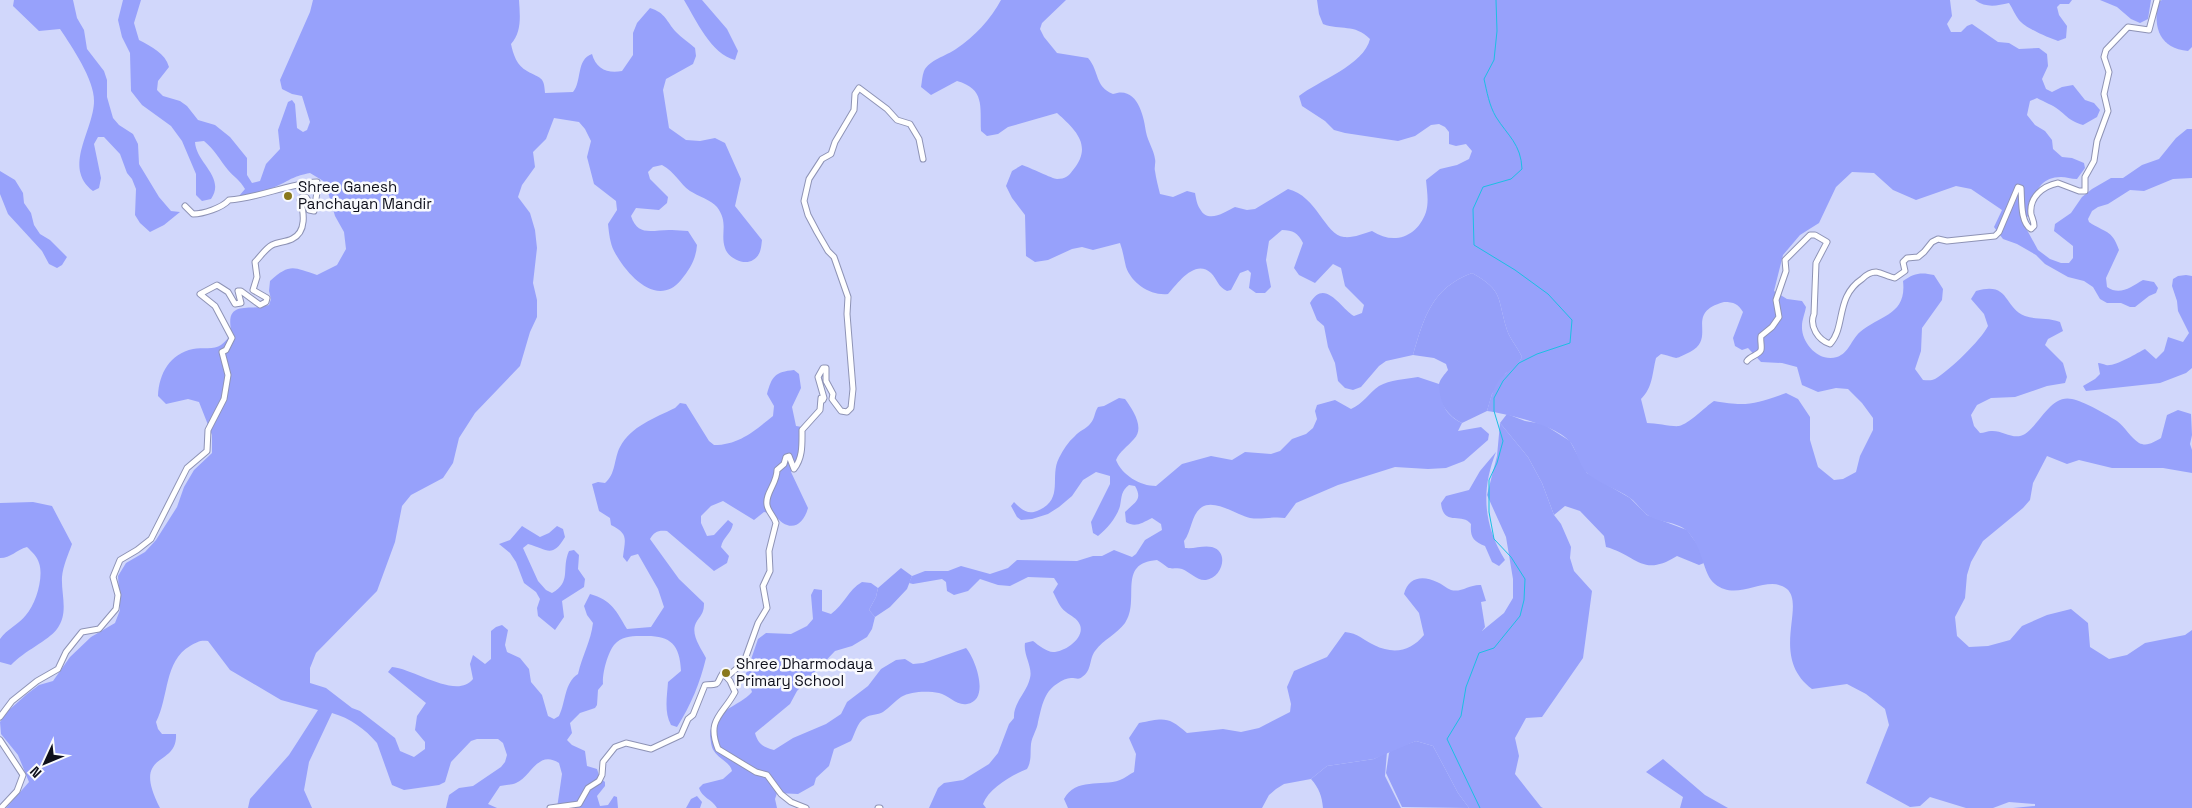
<svg xmlns="http://www.w3.org/2000/svg" width="2192" height="808" font-family="'Space Grotesk',sans-serif">
	<style>
		.green { fill: #959ff9 }
		.forest { fill: #97a1fb; fill-rule: evenodd }
		.lines { fill: none; stroke-linecap: round; stroke-linejoin: round }
		.stream { stroke: #1bbfe3; stroke-width: 1 }
		.street-casing { stroke: #8e93b5; stroke-width: 7 }
		.street { stroke: #fff; stroke-width: 5 }
		.poi-dot { fill: #89781c; stroke: #f9fafd; stroke-width: 2 }
		.labels { text-anchor: middle; stroke-width: 5; stroke-linejoin: round; paint-order: stroke }
		.poi-label { font-size: 15px; fill: #0e0f1b; stroke: #f9fafd; text-anchor: start }
	</style>
	<rect width="100%" height="100%" fill="#d1d7fb"/>
	<g class="green">
		<path d="M1472 273C1504 291 1497 298 1507 330 1510 339 1518 348 1522 357L1515 369 1506 373 1492 394 1487 411 1462 423C1449 417 1435 400 1439 384 1440 379 1445 374 1448 370L1446 364 1434 358 1413 355C1424 317 1432 288 1472 273Z"/>
		<path d="M1507 414 1525 421 1543 424 1570 441 1587 473 1630 498 1647 515 1687 530 1700 548 1704 563 1699 565 1677 556C1642 578 1637 555 1606 547L1604 536 1580 511 1565 506 1554 515 1542 483 1528 457 1500 423Z"/>
		<polygon points="901,568 912,576 907,589 890,607 875,617 869,610 876,597 878,588"/>
		<polygon points="1416,741 1433,746 1458,793 1469,808 1402,807 1386,773 1389,753 1391,750"/>
		<path d="M1387 752 1385 776 1401 808H1323C1322 796 1319 788 1311 779L1327 766 1374 759Z"/>
	</g>
	<g class="forest">
		<path d="M14 0H73L77 18 84 30 87 49 104 71 107 80V97L113 118 119 125 133 134 138 144 139 164 159 197 171 211 180 212 164 225 150 232 140 223 135 215 136 189 132 179 127 173 120 154 104 137H98L94 144 101 178 99 188 93 191C62 167 94 130 94 101 94 79 72 47 60 29L39 31 13 6Z"/>
		<path d="M123 0H141L134 23 139 40C152 47 165 53 169 67L158 81 157 90 163 96 180 101 187 106 198 120 215 125 230 137 247 158V175L252 183 260 181 266 164 280 149 278 130 288 102 292 100 295 104 297 128 303 132 307 130 310 122 302 96 292 94 282 89 280 80 310 12 313 0H519C520 16 522 32 511 44 513 54 517 66 527 71 541 79 544 76 545 93L573 92C582 82 576 59 592 54 596 69 608 74 622 71L633 55V33L637 23 650 8C666 13 666 21 676 32 682 38 688 42 695 48L696 56 693 64 666 79 663 90 669 128 686 140 700 141 715 138 725 143 741 179 735 206 762 240C761 248 761 255 753 260 744 266 728 258 725 248 720 233 729 223 717 207 711 200 698 196 690 191 679 183 676 173 662 165L653 167 648 172 650 179 668 197 667 203 659 210 636 208 631 216C638 238 654 229 672 230 677 230 683 231 688 231L697 245C696 259 690 269 681 280 657 309 626 274 614 251 610 243 609 233 608 224L617 210 616 201 594 184 587 157 591 141 585 129 579 122 554 118 546 139 533 152 535 167 522 185 518 197 530 213 535 230 537 248 533 283 537 300V317L530 332 520 366 475 413 459 438 453 463 443 478 411 495 402 506 395 542 377 591 316 653 310 668V683L326 688 352 708 360 711 395 738 400 751 414 757 425 749V742L415 730 417 716 426 703 388 672 392 667C415 669 457 700 473 679L470 664 473 655 485 664 491 659V631L496 627 502 625 508 630 505 645 507 652 520 658 529 669 531 682 542 695 548 716 554 719 559 716C566 702 564 683 578 674 582 656 591 641 593 623L587 615 584 606 590 594C612 600 616 611 627 629L651 627 664 607 658 589 638 554 631 556 627 562 623 557C625 539 629 534 611 525L610 518 599 511 592 484 598 482 605 483C616 474 614 458 620 447 631 426 655 418 675 408L680 403 686 404 709 441 714 445C739 445 754 431 773 416L774 406 767 394C772 376 775 372 794 370L799 374 801 388 792 407 796 426 802 427 799 453 791 472 808 508C802 529 787 532 774 514L764 512 754 520 723 501 711 506 701 516V523L707 536 714 535 728 520 733 524C731 534 723 537 721 547L729 556 727 563 714 571 667 531C658 530 654 532 650 539L679 579 704 603C704 612 702 614 697 621 689 633 701 648 706 658 700 683 691 705 677 727L671 725C664 712 667 697 668 682L681 671C680 643 669 635 643 636 634 636 624 636 617 642 608 649 602 674 603 684L598 690 597 705 595 708 580 713 570 723 572 733 567 740 572 745 585 751 587 766 597 769 600 778 605 782V786L597 796 600 806 608 805 614 796 617 797 618 808H557L562 774 559 763C538 749 531 777 516 783 511 785 505 785 500 786L488 804 497 808H446L449 795 459 788 473 786 501 767 505 762 507 755 503 743 498 739H477L471 741 451 762 445 782 439 785 404 790 392 785 377 743C365 729 350 718 332 713L309 762 304 790 312 808H248L250 799 289 755 318 710 281 700 230 670 208 641C200 640 197 642 190 646 164 661 169 697 156 722L158 729 162 734H176C178 769 130 749 160 808H6L29 782 18 755 1 734 0 722 9 710 27 694 39 685 53 681 70 657 91 637 115 623 120 610 118 576 126 563 145 552 156 540 177 507 184 487 194 470 212 453V435L199 402 188 399 166 404 158 396C159 373 170 354 193 349 202 347 214 350 221 345 225 342 229 337 232 334 223 298 250 312 269 305L271 299 269 291 270 281C290 263 293 267 317 275L337 265 346 249 344 232 335 216 325 182 310 173C294 176 292 179 279 185 267 191 253 194 239 196L245 189C240 180 234 177 228 170 220 160 214 149 204 141L195 142C196 163 226 177 211 199L202 201 196 195V174L182 141 171 126 142 105 131 91 130 53 122 37 118 20Z"/>
		<path d="M684 0H702L727 29 738 51 735 60C711 54 696 20 684 0Z"/>
		<path d="M1001 0H1066L1042 23 1040 29 1044 37 1057 53 1088 58C1100 72 1094 86 1113 94 1137 85 1144 116 1146 132 1148 142 1154 150 1155 159 1156 163 1154 167 1155 171 1156 178 1158 186 1160 194L1173 197 1187 191 1195 193C1196 198 1197 205 1200 209 1208 224 1225 212 1235 207L1247 210 1255 209 1288 189C1317 196 1325 235 1344 237 1353 238 1363 234 1372 231 1393 245 1417 238 1426 212 1429 202 1427 191 1426 180L1440 169 1457 165 1469 159 1472 151 1466 144 1456 146 1449 144V132L1445 127 1439 124 1431 125 1415 136 1398 141 1345 133 1334 130 1325 121 1302 106 1299 96C1318 81 1364 65 1370 39 1354 23 1341 31 1323 24L1319 14 1317 0H1950L1952 16 1947 24 1951 32H1961L1967 26 1972 24 1998 42 2009 43 2019 49 2039 48 2047 54 2048 66 2042 79 2046 89 2052 92 2062 87 2073 85 2085 100 2094 103 2100 110 2097 117 2083 125C2070 121 2069 118 2059 110 2053 105 2044 102 2037 98L2030 101 2027 115 2035 125 2045 131 2052 140 2053 149 2062 157 2072 158 2084 163 2085 168 2077 179C2071 179 2066 177 2061 177 2038 177 2033 197 2029 216L2021 219 2038 250 2050 259 2061 263H2069L2073 258V246L2054 231 2055 224 2071 213 2082 197 2092 189 2111 178H2123L2142 165 2159 159 2176 138 2187 129H2192V178L2173 179 2144 191 2130 190 2108 204 2098 207 2092 211 2088 219 2089 222C2105 233 2112 229 2119 250L2106 278 2107 287C2120 296 2131 287 2143 280L2154 282 2158 288 2156 293 2149 296 2135 307H2130L2121 303H2107L2100 299 2093 287 2084 281 2068 277 2045 264 2036 255 2017 244 2003 239 1994 227 2002 210 1971 189 1956 186 1916 200 1893 190 1874 173 1852 172 1836 187 1819 223 1800 235 1783 255 1774 291 1787 299 1802 301 1806 307C1805 313 1802 320 1802 326 1801 343 1819 363 1837 357 1849 353 1851 340 1860 332 1880 315 1907 315 1903 281 1914 273 1921 272 1934 275L1943 289 1942 300 1922 328 1921 351 1915 369 1923 380C1927 380 1931 381 1935 379 1949 371 1981 340 1988 326L1984 314 1971 299 1976 291C2010 281 2003 307 2025 316 2037 320 2047 317 2060 322L2063 331 2048 339 2045 345 2063 363 2067 377 2065 383 2047 386 2015 397 1991 398 1977 405 1971 415 1974 426 1980 433C1984 433 1988 431 1991 431 2003 430 2014 441 2025 434 2040 424 2051 394 2072 399 2083 401 2108 415 2117 421 2125 427 2131 438 2139 443 2147 447 2154 442 2161 438L2167 415 2178 410 2191 414 2192 435 2190 444 2192 450V473L2163 468H2112L2079 460 2067 464 2047 456 2033 483 2030 500 2023 508 1983 541 1971 562 1967 575 1965 598 1955 617 1957 636 1969 647 1988 646 2010 640 2022 626 2047 615 2071 609 2088 623 2090 647 2109 659 2127 655 2145 643 2185 635 2192 630V808H2013L2035 806V804L2009 802 1993 808H1966L1930 797 1920 806 1910 807 1866 783 1889 725 1885 709 1866 694 1847 684 1812 689C1769 657 1806 606 1787 589 1767 573 1738 603 1715 584 1703 575 1703 547 1687 531 1677 521 1657 523 1646 514 1640 509 1636 502 1630 498 1618 489 1597 483 1587 473 1579 465 1577 452 1571 443 1559 426 1508 414 1487 411 1491 397 1494 383 1505 374 1514 366 1515 369 1522 357 1518 348 1510 339 1507 330 1497 298 1504 291 1472 273 1432 288 1424 317 1413 355L1386 361 1379 366 1361 387 1353 390 1345 388 1338 381 1335 363 1328 347 1324 326 1317 320 1310 303C1325 277 1341 309 1354 316L1362 313 1364 305 1345 286 1341 268 1333 264 1315 283 1299 275 1294 268 1303 243C1298 233 1293 230 1282 230L1269 241 1266 260 1271 287 1265 293H1256L1249 288 1251 273 1248 270 1240 273 1231 290 1227 291C1218 287 1217 279 1211 273 1195 258 1177 284 1168 294 1151 296 1132 284 1126 267 1124 259 1123 251 1120 243L1093 250 1082 247 1072 249 1048 260 1035 262 1026 256 1025 215 1012 198 1006 186 1012 171 1022 165C1029 167 1053 179 1057 179 1065 179 1069 176 1073 170 1093 146 1076 130 1057 113L1008 127 998 134 987 136 981 131C980 106 985 89 957 81L931 95 921 87C922 82 922 76 924 71 929 60 946 56 956 49 974 37 991 19 1001 0ZM1724 302C1734 302 1738 304 1743 312L1733 338 1735 346 1742 350 1748 348 1761 362 1782 363 1797 367 1802 385 1818 392 1836 388 1848 389 1862 403 1873 418V430L1860 456 1856 472 1843 479 1834 480 1818 467 1810 440V417L1798 399 1786 393C1756 404 1746 407 1714 401 1705 407 1689 424 1679 426 1673 427 1656 423 1647 423L1641 399C1653 387 1652 374 1656 358L1661 354C1681 358 1671 361 1690 352 1718 337 1683 313 1724 302Z"/>
		<path d="M1975 0H2072L2069 4H2060L2057 7 2059 15 2067 26 2066 38 2058 41C2049 38 2025 28 2019 20 2015 15 2013 9 2009 3 1996 6 1986 8 1975 0Z"/>
		<polygon points="2100,0 2151,0 2148,19 2140,23 2131,19 2117,7"/>
		<path d="M2162 0H2192V47L2188 51C2160 48 2153 29 2158 2Z"/>
		<polygon points="0,171 15,180 23,193 24,203 31,213 34,225 40,234 50,240 67,257 62,265 57,268 49,264 42,251 8,214 0,194"/>
		<path d="M2186 275 2192 276V368L2186 373 2160 383 2086 391 2083 386 2095 379 2100 374 2098 363C2101 363 2103 364 2106 365 2115 367 2137 353 2145 349L2156 359 2164 351 2168 337 2183 342 2189 333 2178 311 2177 301 2172 286 2173 279 2178 276Z"/>
		<path d="M1418 377 1439 384C1440 402 1445 415 1462 423L1458 431 1481 427 1489 434 1488 440 1464 461 1446 468 1428 469 1395 467 1338 485 1296 503 1285 518C1273 516 1262 520 1250 518 1237 515 1215 499 1202 507 1191 514 1192 531 1184 541L1185 548C1195 549 1203 545 1212 547 1230 552 1222 578 1206 580 1197 581 1190 572 1182 569 1177 567 1171 570 1167 567 1164 565 1161 562 1157 560 1116 563 1141 600 1125 623 1117 634 1104 639 1095 651 1089 659 1092 671 1082 677 1079 680 1076 678 1071 678 1063 678 1051 687 1047 694 1042 702 1040 714 1038 722 1037 730 1032 736 1031 744 1030 754 1032 760 1027 769 1012 775 989 788 983 804L986 808H929L938 788 944 783 963 780 989 764 998 753 1009 724 1014 718C1013 703 1027 692 1030 678 1033 667 1023 655 1025 643L1033 641C1038 645 1047 652 1053 652 1065 652 1085 638 1080 625 1077 618 1071 616 1066 612 1059 607 1057 599 1053 592L1058 584 1054 578 1028 577 1010 586 998 585 980 579 968 591 954 595 947 591 946 582 942 579 913 584 909 583 912 576 925 571H948L961 566 990 574 1008 568 1017 560 1077 561 1093 556H1102L1114 550 1132 557 1136 554 1145 540 1162 530 1161 524 1152 518C1142 523 1135 528 1126 522L1125 512C1135 502 1143 500 1135 486L1129 485C1121 491 1122 496 1120 506 1117 517 1107 529 1098 536L1093 533 1091 522 1110 484V476L1096 472 1083 480 1072 496 1059 507 1048 514 1032 519 1021 520 1017 517 1011 506 1014 502C1021 509 1027 515 1037 511 1065 500 1049 477 1059 458 1063 450 1068 442 1075 436 1079 431 1086 429 1090 424 1095 419 1094 413 1098 407L1104 406 1119 398 1125 399C1133 410 1145 428 1134 439 1127 447 1120 451 1116 460 1122 475 1140 486 1156 486L1182 464 1211 456 1232 460 1245 452 1271 454 1280 451 1292 439 1306 434 1313 428 1317 419 1315 411 1317 405 1335 400 1351 409C1363 404 1369 393 1379 386 1390 380 1405 379 1418 377Z"/>
		<path d="M1500 423 1528 457 1542 483 1554 515 1561 524 1571 547 1570 558 1574 571 1592 591 1583 658 1542 717 1526 718 1515 738 1519 756 1515 774 1541 807 1543 808H1469L1458 793 1433 746 1416 741 1374 759 1327 766 1311 779 1284 784 1276 789 1269 795 1262 808H1068L1064 799C1076 777 1101 787 1120 780 1125 778 1130 774 1134 772L1136 754 1129 738 1139 723C1164 718 1168 716 1187 733L1223 729 1241 732 1259 728 1290 712 1291 704 1287 687 1294 671 1327 657 1345 632C1358 633 1363 640 1374 645 1394 655 1411 651 1424 635L1419 613 1404 594C1408 577 1423 575 1437 582 1442 584 1446 588 1451 590 1461 593 1470 584 1481 585L1486 601 1481 602 1485 627 1482 631 1504 613 1513 598V579L1506 537 1487 495 1497 456Z"/>
		<path d="M1496 452C1481 490 1483 524 1505 560L1499 566 1492 562 1485 546C1473 541 1470 537 1471 524 1462 512 1443 527 1441 503L1446 496 1469 490 1480 471Z"/>
		<path d="M33 502 52 506 72 544C68 555 63 566 62 577 61 595 69 613 57 629 48 641 24 651 11 665L0 662V639C7 629 19 624 26 615 36 604 44 577 39 563 37 556 32 552 27 547 16 550 11 558 0 558V503Z"/>
		<path d="M522 526 540 537 549 533 557 526 563 529 565 537C552 559 547 549 528 544L523 548 538 581 546 590 552 593C572 582 561 569 569 551L574 550 579 555 578 569 585 579 584 587 562 601 564 617 555 630 538 616 537 608 540 599 536 592 524 583 516 562 510 553 499 544 510 540Z"/>
		<path d="M862 582 871 583 878 588 876 597 869 610 875 617 872 629 867 637 852 646 835 651 797 691 790 704 755 733C758 744 763 747 774 750L793 738 826 724 841 714 847 702 868 686 881 669 896 660 905 659 913 664 923 663 966 648C975 658 991 700 967 704 957 706 948 695 939 693 928 691 911 691 901 697 895 701 889 708 883 712 878 715 870 714 865 718 857 722 855 734 851 741L834 749 829 766 816 778 814 785 798 794 777 793 775 799 777 808H717C712 799 702 798 699 788L703 784 723 779 732 771C730 762 719 759 714 751 711 747 711 741 710 736 710 711 739 707 752 692L746 674 758 639 766 633 791 634 807 626 813 619 811 595 814 589 822 590V611L831 614C844 605 848 590 862 582Z"/>
		<polygon points="1663,759 1705,795 1728,808 1680,808 1683,797 1646,772"/>
		<polygon points="697,796 702,802 700,808 686,808 691,799"/>
	</g>
	<g class="lines">
		<path class="stream" d="M1480 808 1447 739 1461 716 1466 687 1479 653 1494 648 1520 616 1524 600 1525 579 1511 557 1494 539 1489 512V480L1497 463 1503 441 1494 411V398L1503 381 1519 363 1537 354 1570 343 1572 320 1548 294 1515 270 1474 245 1473 209 1483 187 1511 179 1522 169C1521 144 1508 136 1496 117 1489 105 1487 92 1484 79L1494 60 1497 31 1496 0"/>
		<defs>
			<g id="street">
				<path d="M185 206 193 214C203 214 222 208 229 200 259 198 287 184 317 182"/>
				<path d="M1747 361C1750 356 1759 355 1761 350 1762 346 1760 340 1761 336L1772 327 1779 317 1776 300 1786 271 1785 260 1810 235H1815L1827 242 1816 263 1814 314C1809 326 1818 340 1830 344 1846 327 1835 297 1862 279 1865 276 1871 272 1876 272 1882 273 1889 277 1895 278L1905 271 1903 262 1907 258 1918 257 1924 252 1932 242 1938 239 1947 241 1995 236 1999 232 2018 187 2021 188C2022 200 2020 222 2031 229L2034 226C2034 221 2032 218 2031 214 2029 197 2043 186 2058 183L2079 191H2085V177L2094 161 2097 141 2108 111 2104 94 2109 72 2104 57 2106 50 2128 27 2149 30 2157 0"/>
				<path d="M727 677 744 662 758 623 767 608 763 586 770 571 769 551 776 523C774 516 768 512 767 505 765 493 777 484 777 470L784 464 786 457 789 456 794 469C803 458 802 444 802 430L820 410 821 398 823 400 824 398 818 377 823 368H826V381L833 394 832 399 841 411 847 412 851 408 853 389 847 314 848 297 834 257 828 251 817 232 808 215 804 201 809 179 822 159 831 154 835 142 854 110 855 94 859 88 887 109 897 120 910 124 919 139 923 159"/>
				<path d="M0 717 12 701 37 681 58 669 66 652 82 632 99 629 116 609 118 595 113 577 120 560 137 550 151 539 187 468 207 451 208 430 224 399 228 375 222 352 226 350 232 338 215 306 200 294 217 285 228 292 235 304 241 303 238 291H241L260 305 266 302 267 298 253 290 257 277 255 262C260 257 266 248 272 245 278 242 286 242 292 239 307 232 304 212 300 200L302 197H306L309 202V210L314 211 318 186"/>
				<polyline points="0,740 23,775 17,791 1,808"/>
				<path d="M550 808 579 804 588 788 599 781 602 775 603 762 615 747 626 743 651 749 681 735 688 719 693 715 705 685C722 684 715 685 723 673L730 681 735 692C723 715 706 719 718 749L756 772 767 775 781 794 791 802 806 808"/>
				<polyline points="878,808 880,808"/>
			</g>
		</defs>
		<use href="#street" class="street-casing"/>
		<use href="#street" class="street"/>
	</g>
	<g class="poi-dot">
		<circle cx="288" cy="196" r="5"/>
		<circle cx="726" cy="673" r="5"/>
	</g>
	<g class="labels">
		<g class="poi-label">
			<text x="298" y="192">Shree Ganesh<tspan x="298" dy="17">Panchayan Mandir</tspan></text>
			<text x="736" y="669">Shree Dharmodaya<tspan x="736" dy="17">Primary School</tspan></text>
		</g>
	</g>
	<g transform="translate(45 763) rotate(226)" stroke="#f9fafd" stroke-width="4" paint-order="stroke">
	<path d="M0-4L9 19L0 12L-9 19Z" fill="#0e0f1b"/>
	<text y="-8" font-size="14" font-weight="bold" text-anchor="middle" fill="#0e0f1b">N</text>
	</g>
</svg>
